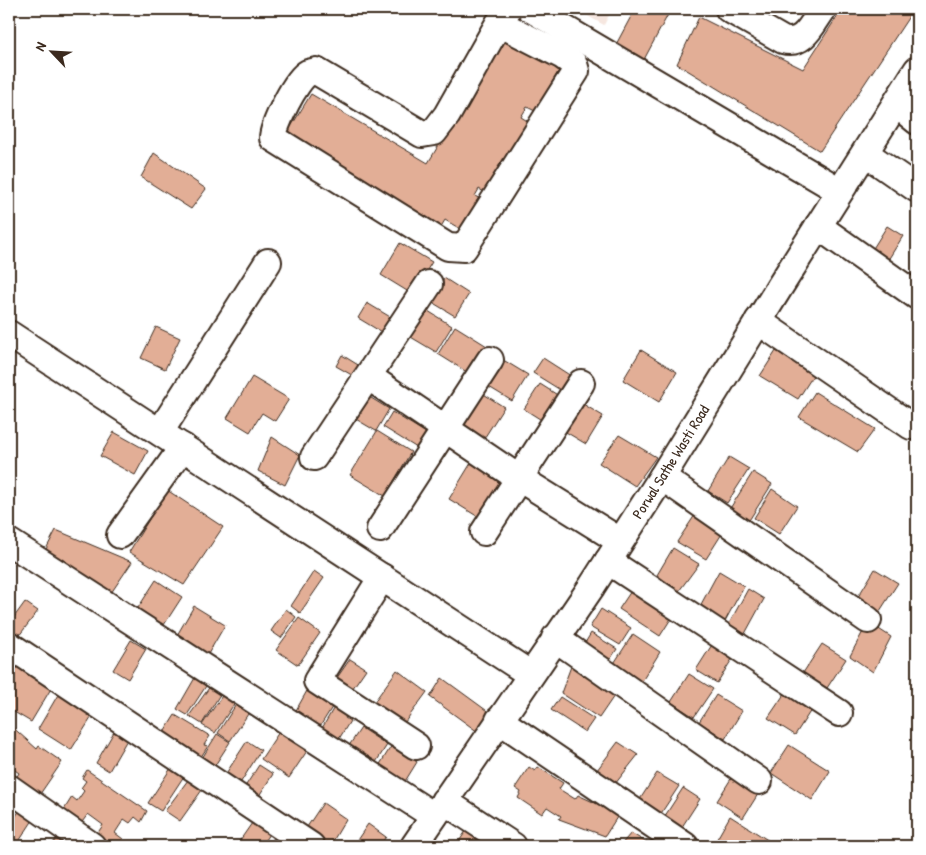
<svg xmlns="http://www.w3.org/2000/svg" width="926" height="855" font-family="'Patrick Hand',sans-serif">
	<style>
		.built { fill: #f6e7e0 }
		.building { fill: #e2ae96; stroke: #3b2a1e }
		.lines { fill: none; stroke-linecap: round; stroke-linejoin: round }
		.minor-casing { stroke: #3b2a1e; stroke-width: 30 }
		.minor { stroke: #fff; stroke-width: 26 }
		.labels { text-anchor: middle; stroke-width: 4; stroke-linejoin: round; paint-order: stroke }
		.street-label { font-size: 15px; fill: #3b2a1e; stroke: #fff }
	</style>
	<rect width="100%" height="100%" fill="#fff"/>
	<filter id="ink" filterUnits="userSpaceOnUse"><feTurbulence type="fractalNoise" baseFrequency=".02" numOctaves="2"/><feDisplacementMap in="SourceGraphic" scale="10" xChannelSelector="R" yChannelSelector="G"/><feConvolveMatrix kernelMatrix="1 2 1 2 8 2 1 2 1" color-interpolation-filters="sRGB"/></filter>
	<g filter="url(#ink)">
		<polygon class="built" points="575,9 612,9 604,25"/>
		<g class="building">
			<polygon points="635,9 671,9 640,67 612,52"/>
			<polygon points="842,9 914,9 820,151 677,64 699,17 803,69"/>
			<polygon points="507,31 564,62 535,111 527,107 521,117 529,122 486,193 479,189 475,196 482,200 464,231 445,220 436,235 281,143 311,94 428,163"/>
			<polygon points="154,153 206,189 191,209 141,177"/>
			<polygon points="887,226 903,236 888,260 872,250"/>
			<polygon points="400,243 432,262 412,294 381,275"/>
			<polygon points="444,278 469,294 455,316 430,301"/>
			<polygon points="367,303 392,318 383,333 358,318"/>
			<polygon points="420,306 452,326 436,352 404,333"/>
			<polygon points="455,326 487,346 470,374 438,354"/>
			<polygon points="156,327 180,338 165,369 141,358"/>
			<polygon points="641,350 677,372 659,402 623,380"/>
			<polygon points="776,351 814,374 798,399 760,376"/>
			<polygon points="342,355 363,368 357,378 336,366"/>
			<polygon points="500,358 528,375 512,401 484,384"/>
			<polygon points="543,358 571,376 562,391 533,373"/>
			<polygon points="252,377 289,399 275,421 262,413 250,432 227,418"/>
			<polygon points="540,384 559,396 543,421 524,409"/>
			<polygon points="479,391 504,407 483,440 458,423"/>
			<polygon points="815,392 875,429 858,452 799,417"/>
			<polygon points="363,393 389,409 376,431 349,415"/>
			<polygon points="578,401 603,416 586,444 554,425"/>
			<polygon points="392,412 426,433 417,448 383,427"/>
			<polygon points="377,431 411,452 385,496 350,475"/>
			<polygon points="114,432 148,451 135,475 100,456"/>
			<polygon points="619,435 656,457 635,486 599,463"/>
			<polygon points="272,437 300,455 285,485 258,471"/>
			<polygon points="729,457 749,469 727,503 708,491"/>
			<polygon points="471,463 501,482 480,518 449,499"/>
			<polygon points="753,472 772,484 748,522 729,510"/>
			<polygon points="772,489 797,506 779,534 754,518"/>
			<polygon points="167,490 223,527 184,585 129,552"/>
			<polygon points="697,512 725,529 706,559 677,542"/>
			<polygon points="56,530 132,562 109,596 44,553"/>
			<polygon points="673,548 699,564 679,591 657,575"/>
			<polygon points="875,569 898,583 878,614 856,600"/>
			<polygon points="314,571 324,578 300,613 291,606"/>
			<polygon points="719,571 744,586 724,623 699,608"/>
			<polygon points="156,580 182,597 162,628 136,611"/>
			<polygon points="633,588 674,614 660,636 619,609"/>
			<polygon points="748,589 764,599 741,641 725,631"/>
			<polygon points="25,602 38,611 15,641 9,636 9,624"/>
			<polygon points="194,606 225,625 204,661 173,642"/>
			<polygon points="286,609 296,617 281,638 271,631"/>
			<polygon points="601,609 631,628 620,645 590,627"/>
			<polygon points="299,618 320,633 298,665 276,650"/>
			<polygon points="868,622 891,637 873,672 850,656"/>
			<polygon points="591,633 617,649 607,664 582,648"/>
			<polygon points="633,634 660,652 637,689 609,671"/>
			<polygon points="131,640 146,649 128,679 113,670"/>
			<polygon points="715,640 736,653 717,683 696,670"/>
			<polygon points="822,644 846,659 827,688 803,673"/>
			<polygon points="350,659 366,669 348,695 332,685"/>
			<polygon points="9,661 52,687 31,722 9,709"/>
			<polygon points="573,661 614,696 599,718 561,693"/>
			<polygon points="397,670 427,692 402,726 374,702"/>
			<polygon points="689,674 713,689 694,717 671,702"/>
			<polygon points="196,676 208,683 187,715 177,709"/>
			<polygon points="442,678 490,713 478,732 430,697"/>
			<polygon points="211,685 222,691 202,724 189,716"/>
			<polygon points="308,689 334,704 314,736 290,721"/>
			<polygon points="787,690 813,707 795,735 768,718"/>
			<polygon points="59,693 93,715 71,750 38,729"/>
			<polygon points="224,693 236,701 215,733 202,725"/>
			<polygon points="716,695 742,711 725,739 699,722"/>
			<polygon points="560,697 594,719 585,732 551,710"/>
			<polygon points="237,703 250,711 230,741 218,733"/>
			<polygon points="336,704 348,712 345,718 350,721 334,747 317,737"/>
			<polygon points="175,715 210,736 204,745 208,746 195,766 158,742"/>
			<polygon points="9,724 37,749 39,746 62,762 40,794 16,778 19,773 9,766"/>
			<polygon points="361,728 387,745 371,770 344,753"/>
			<polygon points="115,730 128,738 109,771 96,763"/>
			<polygon points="279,732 307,751 289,778 261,759"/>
			<polygon points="217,734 230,742 208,776 196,768"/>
			<polygon points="247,741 261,750 239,785 225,775"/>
			<polygon points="618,742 638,755 615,784 594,774"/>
			<polygon points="392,745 417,762 399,791 374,774"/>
			<polygon points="789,745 830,771 812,800 771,773"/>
			<polygon points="259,765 273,774 253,805 239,796"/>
			<polygon points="529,767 535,771 538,767 563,783 559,789 575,799 578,795 619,814 605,836 559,819 561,816 547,807 542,814 518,798 521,792 515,788"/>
			<polygon points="171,768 184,776 161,811 148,803"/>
			<polygon points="87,770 147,811 141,822 135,817 130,823 124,819 115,833 123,839 118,846 109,846 95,837 103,825 88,814 80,825 62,813 72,797 77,801 84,791 81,788 86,781 82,778"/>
			<polygon points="657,773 679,786 656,821 635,807"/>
			<polygon points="734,774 760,791 743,818 717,801"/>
			<polygon points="188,780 202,790 180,821 165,811"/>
			<polygon points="683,788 700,799 678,833 661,822"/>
			<polygon points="323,803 346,819 330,846 326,846 305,830"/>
			<polygon points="21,808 35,817 16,846 9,846 9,827"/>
			<polygon points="730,816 777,846 717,846 714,844"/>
			<polygon points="252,823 269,834 261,846 236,846"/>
			<polygon points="368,824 386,837 379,846 353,846"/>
			<polygon points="470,825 490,846 456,846"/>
			<polygon points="631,833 652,846 620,846"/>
			<polygon points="56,839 69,846 51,846"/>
		</g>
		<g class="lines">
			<defs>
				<g id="minor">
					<polyline points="531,9 840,191"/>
					<path d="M729 9 783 40C804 46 812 24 823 9"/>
					<path d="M499 23 563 56 574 64 576 71 464 248 448 247 273 138C273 126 296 79 308 73 310 72 313 72 316 71L422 134 434 132 447 115 499 23 508 9"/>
					<polyline points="896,104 917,121"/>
					<polyline points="865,153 917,189"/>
					<polyline points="818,226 917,296"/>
					<polyline points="758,321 911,426"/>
					<polyline points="9,334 530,674"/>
					<polyline points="369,377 514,475 620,541"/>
					<polyline points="160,432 268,262"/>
					<polyline points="314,457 429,284"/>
					<polyline points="662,477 868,620"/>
					<polyline points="380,529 490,360"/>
					<polyline points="484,532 581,383"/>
					<polyline points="120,535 183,447"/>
					<polyline points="9,542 434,816"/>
					<polyline points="608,561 839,713"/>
					<polyline points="382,577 317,681 416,746"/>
					<polyline points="555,638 759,781"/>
					<polyline points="9,645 311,846"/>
					<polyline points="499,720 685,846"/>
					<polyline points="9,788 92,846"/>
					<polyline points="444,801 513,846"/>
					<path id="s1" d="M414 846 592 586 662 477 779 288 917 70"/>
				</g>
			</defs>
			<use href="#minor" class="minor-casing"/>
			<use href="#minor" class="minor"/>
		</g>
	</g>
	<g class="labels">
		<g class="street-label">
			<text dy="5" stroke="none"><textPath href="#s1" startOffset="462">Porwal Sathe Wasti Road</textPath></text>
		</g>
	</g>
	<rect width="926" height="855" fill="none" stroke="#fff" stroke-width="30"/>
	<rect x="15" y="15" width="896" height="825" fill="none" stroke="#3b2a1e" stroke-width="2" filter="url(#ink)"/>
	<g transform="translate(52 52) rotate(295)" stroke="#ffffff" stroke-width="4" paint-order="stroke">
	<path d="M0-4L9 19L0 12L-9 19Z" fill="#3b2a1e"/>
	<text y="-8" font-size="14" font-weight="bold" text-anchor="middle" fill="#3b2a1e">N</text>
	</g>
</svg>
